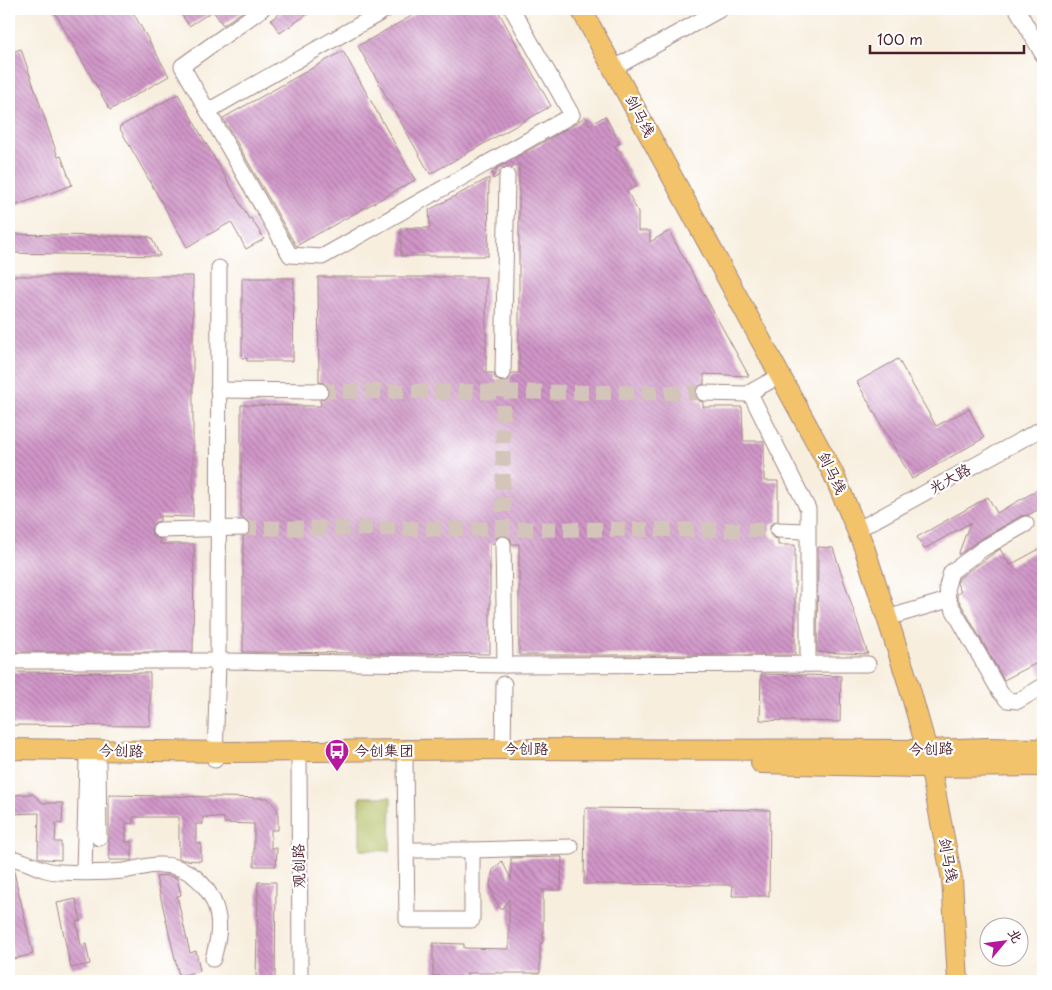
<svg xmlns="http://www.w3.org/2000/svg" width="1052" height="990" font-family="'Playpen Sans','LXGW WenKai TC',sans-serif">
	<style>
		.green { fill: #b0bb5d; stroke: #7d6d44 }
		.building { fill: url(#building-back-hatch) }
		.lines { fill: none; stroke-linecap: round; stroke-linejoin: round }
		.minor-tunnel { stroke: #d4c5ba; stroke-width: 15; stroke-dasharray: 15 8; stroke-linecap: butt }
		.minor-casing { stroke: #a08684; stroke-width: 17 }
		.major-casing { stroke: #a08684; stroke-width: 22 }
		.minor { stroke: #fff; stroke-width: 15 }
		.major { stroke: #f2c36a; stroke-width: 20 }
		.labels { text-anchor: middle; stroke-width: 4.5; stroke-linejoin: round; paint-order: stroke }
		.street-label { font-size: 15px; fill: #4a1f2b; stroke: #fff }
		.poi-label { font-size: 15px; fill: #4a1f2b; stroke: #fff; text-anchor: start }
	</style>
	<defs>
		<pattern id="building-back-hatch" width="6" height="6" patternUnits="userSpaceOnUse" patternTransform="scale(1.25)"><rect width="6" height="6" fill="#d096c8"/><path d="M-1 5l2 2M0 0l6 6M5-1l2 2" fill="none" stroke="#ab7aa3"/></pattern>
	</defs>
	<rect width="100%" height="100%" fill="#fff"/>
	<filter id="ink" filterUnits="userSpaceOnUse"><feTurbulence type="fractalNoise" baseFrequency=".02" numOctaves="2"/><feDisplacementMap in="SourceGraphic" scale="10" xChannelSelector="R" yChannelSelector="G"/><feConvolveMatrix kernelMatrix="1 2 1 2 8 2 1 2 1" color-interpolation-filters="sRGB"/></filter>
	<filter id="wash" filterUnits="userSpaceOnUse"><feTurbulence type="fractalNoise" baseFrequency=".0096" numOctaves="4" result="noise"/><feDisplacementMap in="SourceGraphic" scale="20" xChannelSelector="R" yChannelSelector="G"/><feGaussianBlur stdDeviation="1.12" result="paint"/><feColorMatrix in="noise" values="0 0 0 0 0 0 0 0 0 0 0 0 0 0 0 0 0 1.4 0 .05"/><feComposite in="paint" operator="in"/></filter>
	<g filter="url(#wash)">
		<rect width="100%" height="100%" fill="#f7eede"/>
		<polygon class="green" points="360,797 391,797 390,851 360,850"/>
		<g id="blocks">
			<g class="building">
				<polygon points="53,9 131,9 169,76 110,110"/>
				<polygon points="178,9 246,9 223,25 213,11 189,26"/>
				<polygon points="286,9 315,9 280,33 271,20"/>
				<polygon points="424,9 497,9 551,106 430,174 358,46"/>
				<polygon points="21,49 58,157 61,156 72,185 9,208 9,53"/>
				<polygon points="343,51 415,180 296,246 223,118"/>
				<polygon points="178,94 249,219 251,218 264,239 246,249 231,222 187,247 119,127"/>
				<polygon points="585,116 590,125 605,116 620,143 615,146 637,186 627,191 638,212 638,231 650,231 650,242 669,231 749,376 704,374 704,384 696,388 695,393 699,401 703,402 703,407 742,407 743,441 763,441 764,442 764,481 778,481 778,521 770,525 770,534 773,538 778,539 778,545 795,545 795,655 519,655 519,544 512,544 511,539 503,535 498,536 494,544 490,544 490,654 243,652 243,537 250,533 251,528 250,523 241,517 241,405 321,406 320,400 328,396 328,387 324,383 319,382 319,379 318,277 486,277 486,373 494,373 495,378 499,381 503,382 508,381 512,373 519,373 519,164 512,168 507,167 502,168 498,176 493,179 492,171 577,123"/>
				<polygon points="489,178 488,256 401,256 401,228 430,228 429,210"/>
				<polygon points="9,234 151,237 160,256 9,253"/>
				<polygon points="9,276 193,276 193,517 160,516 160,521 155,522 151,530 152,535 160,539 160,544 194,544 193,652 9,652"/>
				<polygon points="242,278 294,278 293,361 247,361 247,358 242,358"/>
				<polygon points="898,359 936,426 969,409 984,438 912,479 857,382"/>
				<polygon points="1043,487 1043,507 1028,515 1021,516 979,540 958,555 970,523 924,549 917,537 988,497 997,513"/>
				<polygon points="818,547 833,548 868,654 817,652"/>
				<polygon points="1043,547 1043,677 1035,664 1004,680 957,597 957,594 961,592 957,583 959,578 1000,549 1010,565"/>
				<polygon points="9,672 150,673 150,726 9,725"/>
				<polygon points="761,674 841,676 840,722 760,720"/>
				<polygon points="33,794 43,803 63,803 62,824 56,823 55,842 61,842 61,860 44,859 38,857 39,813 9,814 9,795"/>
				<polygon points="109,795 268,798 278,810 278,830 271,830 271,848 277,848 276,866 254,866 254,824 224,823 224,818 203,817 203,824 196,824 196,843 201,843 201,861 183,860 179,858 179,817 133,817 133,824 126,823 126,842 132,842 132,860 109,860"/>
				<polygon points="585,808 770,810 769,896 732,896 733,885 584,884"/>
				<polygon points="562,857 561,890 543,890 543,943 540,943 540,973 467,973 467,977 433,976 433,943 464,944 464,948 509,949 509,899 501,910 493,897 490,884 493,870 502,861 511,879 511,858"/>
				<polygon points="9,867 13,868 33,954 14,959 9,939"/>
				<polygon points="166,875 177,878 181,895 177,896 190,953 196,951 200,971 179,976 156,877"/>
				<polygon points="258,882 276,882 275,981 256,981"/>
				<polygon points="76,899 81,921 76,922 81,945 86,944 90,964 71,968 57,903"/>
			</g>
		</g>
	</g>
	<g filter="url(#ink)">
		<use href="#blocks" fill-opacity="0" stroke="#a08684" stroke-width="1"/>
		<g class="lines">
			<g class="minor-tunnel">
				<polyline points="503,382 503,539"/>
				<polyline points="320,391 704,393"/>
				<polyline points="242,528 778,530"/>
			</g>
			<defs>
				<g id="minor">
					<polyline points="262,9 182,66 290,255 322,257 572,115 512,9"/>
					<polyline points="1017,9 1043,55"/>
					<polyline points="614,68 721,9"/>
					<polyline points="208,111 387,9"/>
					<polyline points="503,373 507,176"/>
					<polyline points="218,390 320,391"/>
					<polyline points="704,393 747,394 781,375"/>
					<polyline points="750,393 808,509 808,664"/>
					<polyline points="1026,524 984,548 951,572 947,586 948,600 1000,692 1007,700 1018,701 1043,686"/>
					<polyline points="160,530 242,528"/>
					<polyline points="778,530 807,531"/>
					<polyline points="857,530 1043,428"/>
					<polyline points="503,544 505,665"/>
					<polyline points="887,618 948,600"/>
					<polyline points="9,661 218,661 505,665 868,664"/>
					<polyline points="503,749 504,684"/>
					<polyline points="299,751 300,981"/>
					<polyline points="98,760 99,838"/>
					<polyline points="215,760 218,661 219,268"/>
					<polyline points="405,760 407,920 472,920 472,850 407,850"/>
					<polyline points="472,850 571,847"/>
					<path d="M9 858C26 859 40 872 59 872 80 873 103 873 124 871 136 869 150 864 162 865 198 866 223 901 218 936 217 944 215 951 213 959"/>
					<polyline points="84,872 87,760"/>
				</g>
				<g id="major">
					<polyline points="581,9 833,473 864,547 907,679 927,750 952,879 958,981"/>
					<polyline points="9,749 229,752 503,749 927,750 988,748 1043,749"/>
					<polyline points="761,763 913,767 1043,766"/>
				</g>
			</defs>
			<use href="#minor" class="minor-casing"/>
			<use href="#major" class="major-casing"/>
			<use href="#minor" class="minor"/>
			<use href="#major" class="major"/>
		</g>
	</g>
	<defs>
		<symbol id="bus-pin" viewBox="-11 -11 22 30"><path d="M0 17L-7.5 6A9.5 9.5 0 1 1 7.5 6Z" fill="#b5179e" stroke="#fff"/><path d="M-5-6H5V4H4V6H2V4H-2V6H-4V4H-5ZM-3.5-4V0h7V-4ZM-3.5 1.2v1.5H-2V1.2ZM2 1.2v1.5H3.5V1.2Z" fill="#fff"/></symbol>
	</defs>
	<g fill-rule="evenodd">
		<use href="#bus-pin" x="323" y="737" width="28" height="38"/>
	</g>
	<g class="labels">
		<g class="street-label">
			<text transform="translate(640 116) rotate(62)" y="5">剑马线</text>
			<text transform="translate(832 473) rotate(64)" y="5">剑马线</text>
			<text transform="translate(950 479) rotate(-29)" y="5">光大路</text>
			<text x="526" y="754">今创路</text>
			<text transform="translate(931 749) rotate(-1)" y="5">今创路</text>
			<text transform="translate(121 751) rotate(1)" y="5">今创路</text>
			<text transform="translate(948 860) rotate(80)" y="5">剑马线</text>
			<text transform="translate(299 866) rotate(-91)" y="5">观创路</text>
		</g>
		<g class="poi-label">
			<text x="354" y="756">今创集团</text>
		</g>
	</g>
	<rect width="1052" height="990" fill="none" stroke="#fff" stroke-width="30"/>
	<g transform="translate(1004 942) rotate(61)"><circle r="24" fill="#ffffff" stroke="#b7a5aa"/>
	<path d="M0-4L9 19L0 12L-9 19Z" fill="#b5179e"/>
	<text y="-8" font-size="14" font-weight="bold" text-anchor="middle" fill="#4a1f2b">北</text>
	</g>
	<path d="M870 45v8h154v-8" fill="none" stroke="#4a1f2b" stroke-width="2.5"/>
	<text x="877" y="45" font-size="15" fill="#4a1f2b" stroke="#ffffff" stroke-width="4" paint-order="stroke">100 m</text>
</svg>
